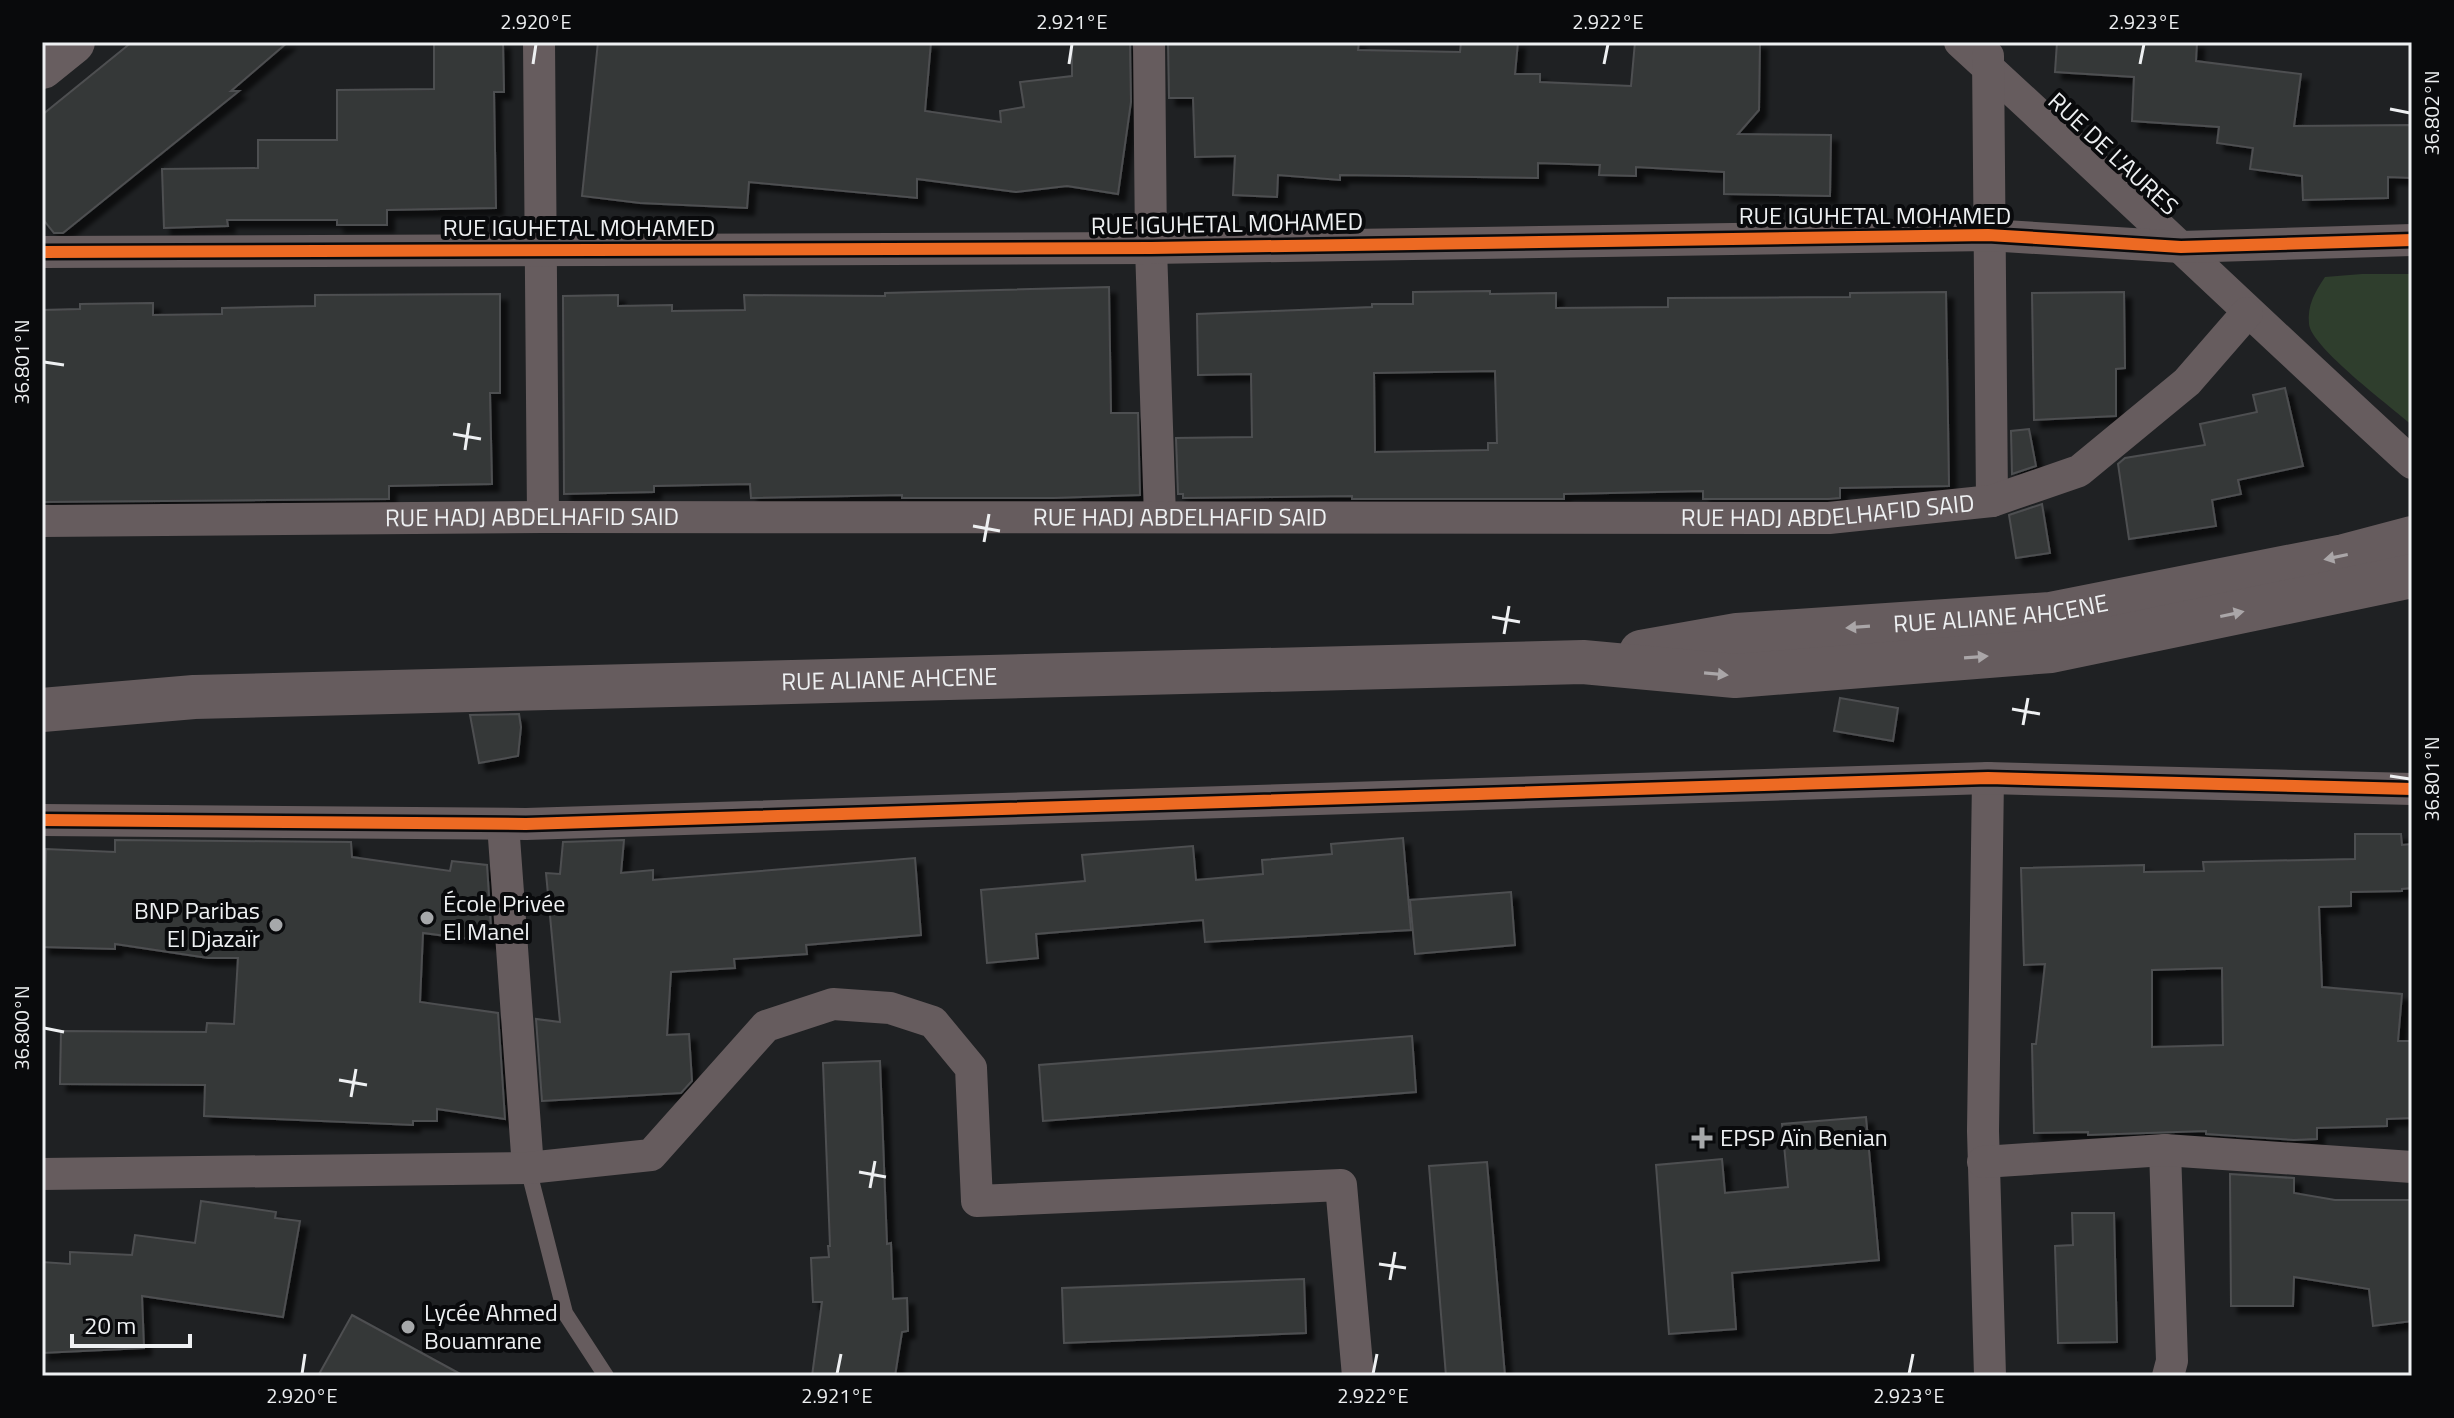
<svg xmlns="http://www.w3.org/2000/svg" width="2454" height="1418" font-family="'Titillium Web',sans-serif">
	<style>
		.green { fill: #2f3e2d }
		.building { fill: #363738; stroke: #4e4f51; stroke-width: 2; fill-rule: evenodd; filter: url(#shadow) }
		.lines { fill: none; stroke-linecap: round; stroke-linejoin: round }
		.service { stroke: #665c5e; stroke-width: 16 }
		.minor { stroke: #665c5e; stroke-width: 32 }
		.secondary { stroke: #685e60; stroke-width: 44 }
		.primary { stroke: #665c5e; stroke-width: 44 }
		.cycleway-casing { stroke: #090a0c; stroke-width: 17 }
		.cycleway { stroke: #ed6a23; stroke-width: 12 }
		.oneway { fill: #aaa6a8 }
		.ticks { fill: none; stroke: #eef0f2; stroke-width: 3 }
		.poi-dot { fill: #a6a8aa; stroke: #090a0c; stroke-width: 3 }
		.labels { text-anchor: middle; stroke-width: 8; stroke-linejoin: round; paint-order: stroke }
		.street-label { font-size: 24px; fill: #eef0f2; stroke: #090a0c }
		.poi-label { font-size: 24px; fill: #eef0f2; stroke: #090a0c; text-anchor: start }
		.neatline { fill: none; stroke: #eef0f2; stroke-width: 3 }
		.ticks-label { font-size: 20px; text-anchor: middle; fill: #eef0f2 }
	</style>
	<defs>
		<filter id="shadow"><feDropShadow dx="7" dy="7" stdDeviation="2" flood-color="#0009"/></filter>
	</defs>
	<rect width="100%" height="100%" fill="#1f2123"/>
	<path class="green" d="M2362 274H2412V425C2391 407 2311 347 2309 324 2307 305 2315 292 2325 277Z"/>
	<g class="building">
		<polygon points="132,42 288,42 231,91 239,91 63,233 54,233 42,218 42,115"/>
		<polygon points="434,42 503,42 504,92 494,92 496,208 387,210 387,225 337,225 337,220 227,220 228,226 164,228 162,169 258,168 258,140 337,140 337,90 434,89"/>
		<polygon points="598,42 931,42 925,111 1001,122 1000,111 1024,107 1020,82 1072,76 1072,42 1130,42 1131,102 1118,194 1067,186 1016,192 917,179 917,198 749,182 747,208 640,203 582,196"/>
		<polygon points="1168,42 1359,42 1358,50 1460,52 1461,42 1518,42 1515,74 1540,74 1540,82 1631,86 1635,42 1760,42 1759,110 1738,134 1831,135 1830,196 1724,194 1724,172 1636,167 1636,176 1599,175 1600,165 1538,163 1538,178 1340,175 1340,180 1278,175 1277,197 1233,195 1235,156 1195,157 1193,98 1169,98"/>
		<polygon points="2057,42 2197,42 2196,61 2301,74 2294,126 2412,125 2412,178 2388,177 2388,198 2303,200 2302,176 2250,169 2253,148 2217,143 2219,127 2132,121 2134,77 2055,72"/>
		<polygon points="1109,287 1111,413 1138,413 1140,495 1054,498 902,498 902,495 751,498 750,484 654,486 654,492 564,494 563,296 618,295 618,306 672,305 672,311 745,310 744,295 885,296 885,293"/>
		<path d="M1490 291V294L1556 293V308L1668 307V298L1850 297V293L1946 292 1949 486 1840 488V498L1828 499H1703V491L1564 494V499H1352V496L1183 498V494H1178L1176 438 1252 437 1251 374 1198 375 1197 314 1372 307V304H1413V292ZM1495 371 1497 443H1488V450L1375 452 1374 373Z"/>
		<polygon points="2124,292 2125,368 2116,369 2116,416 2034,420 2032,293"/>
		<polygon points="500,294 500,393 490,393 492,484 389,486 389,499 42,502 42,310 80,309 80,304 153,303 153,315 222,314 222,308 315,306 315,295"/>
		<polygon points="2285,388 2303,466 2238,480 2241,494 2212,500 2216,526 2129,539 2118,464 2125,458 2205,445 2200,424 2257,412 2253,395"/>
		<polygon points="2029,429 2036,466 2012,474 2011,431"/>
		<polygon points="2042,504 2050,553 2016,558 2009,515"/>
		<polygon points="1840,698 1898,708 1893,741 1834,731"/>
		<polygon points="519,714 521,727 518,756 479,763 470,715"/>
		<path d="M2355 834H2401L2402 845 2412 844V888L2402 889V891L2351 892V906L2319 907 2322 987 2402 994 2398 1041H2412V1118L2387 1119V1126L2317 1128V1139L2294 1140 2206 1134V1131L2088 1135V1132L2034 1133 2032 1044H2036L2045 964 2024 965 2021 868 2144 865V872L2204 871 2203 862 2355 859ZM2222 968 2223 1045 2152 1047V970Z"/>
		<polygon points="1403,838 1411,930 1205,942 1203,920 1036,934 1038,958 987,963 981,890 1085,881 1082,855 1193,846 1196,880 1263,874 1262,860 1332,854 1331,844"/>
		<polygon points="115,840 351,842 352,857 450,871 452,861 487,865 492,942 423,933 420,1002 498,1013 505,1119 437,1109 437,1121 413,1121 413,1125 204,1116 205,1085 60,1084 61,1031 206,1032 207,1023 234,1024 238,958 208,958 115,944 115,949 43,947 46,849 115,852"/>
		<polygon points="624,840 621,873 653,870 653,880 915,858 921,935 806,945 807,954 734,959 735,968 671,972 667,1035 689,1034 692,1081 681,1093 542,1101 536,1019 560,1022 546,873 560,874 563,842"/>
		<polygon points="1511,892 1515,945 1415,954 1410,900"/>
		<polygon points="1412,1036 1416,1092 1043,1121 1039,1065"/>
		<polygon points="880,1061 887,1244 891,1243 893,1299 907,1298 908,1331 902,1332 895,1376 812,1376 822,1302 813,1302 811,1258 829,1257 828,1246 830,1246 823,1063"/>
		<polygon points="1866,1117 1879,1260 1732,1273 1736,1329 1669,1334 1656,1165 1722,1159 1725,1193 1788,1187 1782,1124"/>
		<polygon points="1487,1162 1505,1376 1446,1376 1429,1166"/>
		<polygon points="2230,1174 2294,1178 2294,1193 2335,1200 2412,1200 2412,1321 2373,1326 2369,1289 2294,1277 2293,1306 2231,1306"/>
		<polygon points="201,1201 276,1212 275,1218 300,1221 283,1317 142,1296 144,1348 42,1353 42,1262 70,1264 70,1252 132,1255 135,1235 195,1243"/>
		<polygon points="2072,1213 2114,1213 2117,1342 2058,1343 2055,1246 2073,1245"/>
		<polygon points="1304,1279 1306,1333 1064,1343 1062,1288"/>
		<polygon points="352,1315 464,1376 318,1376"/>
	</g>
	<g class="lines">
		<polyline class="service" points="528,1168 565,1313 606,1376"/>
		<g class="minor">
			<polyline points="539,42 543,517"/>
			<polyline points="1149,42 1151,248 1160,517"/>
			<path d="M1960 42C2112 181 2260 324 2412 463"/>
			<polyline points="1988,56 1992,501"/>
			<polyline points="42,252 1151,248 1988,235 2181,247 2412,240"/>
			<path id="s1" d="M42 521 543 517 1829 518 1992 501 2079 471 2187 382 2247 313"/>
			<polyline points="1988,778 1983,1131 1990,1376"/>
			<polyline points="42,820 526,824 1988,778 2412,789"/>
			<polyline points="503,824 528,1168"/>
			<polyline points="2165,1150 2172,1361 2168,1376"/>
			<polyline points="1983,1162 2165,1150 2412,1167"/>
			<polyline points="42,1174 528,1168 651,1155 766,1026 833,1004 890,1008 933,1022 971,1068 977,1201 1341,1185 1358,1376"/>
		</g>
		<polyline class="secondary" points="42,67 73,42"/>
		<g class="primary">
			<path id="s2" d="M1641 652 1737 635 2050 614 2344 556 2412 538"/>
			<path id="s3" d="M42 710 194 697 1583 662 1735 676 2051 651 2412 576"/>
		</g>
		<defs>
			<g id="cycleway">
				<polyline points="42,252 1151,248 1988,235 2181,247 2412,240"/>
				<polyline points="42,820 526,824 1988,778 2412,789"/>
			</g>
		</defs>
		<use href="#cycleway" class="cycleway-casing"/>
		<use href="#cycleway" class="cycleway"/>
	</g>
	<defs><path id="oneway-solid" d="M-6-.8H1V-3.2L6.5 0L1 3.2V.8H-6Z" transform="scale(2)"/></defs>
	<g class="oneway">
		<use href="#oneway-solid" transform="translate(2336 557) rotate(168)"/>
		<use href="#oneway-solid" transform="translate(2232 614) rotate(-12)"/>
		<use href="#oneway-solid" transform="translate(1858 627) rotate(176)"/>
		<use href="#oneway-solid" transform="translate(1976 657) rotate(-4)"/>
		<use href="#oneway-solid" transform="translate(1716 674) rotate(5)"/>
	</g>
	<path class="ticks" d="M533 64 536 44M1069 64 1072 44M1604 64 1608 44M2140 64 2144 44M2390 109 2410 113M44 362 64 365M453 434 481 439M465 450 469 423M973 526 1000 531M984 542 989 514M1492 617 1520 622M1504 634 1509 606M2012 709 2040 714M2023 725 2028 698M2390 776 2410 779M44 1028 64 1032M339 1080 367 1085M351 1097 356 1069M859 1172 886 1177M870 1188 875 1161M1379 1264 1406 1268M1390 1280 1395 1252M302 1374 305 1354M837 1374 841 1354M1373 1374 1377 1354M1909 1374 1913 1354"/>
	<g class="poi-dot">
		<circle cx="427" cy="918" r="8"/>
		<circle cx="276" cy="925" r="8"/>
		<path d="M1698 1126h8v8h8v8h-8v8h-8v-8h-8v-8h8z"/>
		<circle cx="408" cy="1327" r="8"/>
	</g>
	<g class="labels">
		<g class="street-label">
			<text transform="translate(2113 154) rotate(43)" y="8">RUE DE L'AURES</text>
			<text x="1875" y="224">RUE IGUHETAL MOHAMED</text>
			<text transform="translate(1227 224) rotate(-1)" y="8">RUE IGUHETAL MOHAMED</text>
			<text x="579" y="236">RUE IGUHETAL MOHAMED</text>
			<text dy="8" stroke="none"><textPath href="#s1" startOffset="1786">RUE HADJ ABDELHAFID SAID</textPath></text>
			<text dy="8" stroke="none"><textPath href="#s1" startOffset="490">RUE HADJ ABDELHAFID SAID</textPath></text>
			<text dy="8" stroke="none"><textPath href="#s1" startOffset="1138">RUE HADJ ABDELHAFID SAID</textPath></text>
			<text dy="8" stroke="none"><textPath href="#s2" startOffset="362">RUE ALIANE AHCENE</textPath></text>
			<text dy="8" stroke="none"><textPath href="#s3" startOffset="848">RUE ALIANE AHCENE</textPath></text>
		</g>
		<g class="poi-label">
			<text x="443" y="912">École Privée<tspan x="443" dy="28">El Manel</tspan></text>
			<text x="260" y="919" text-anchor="end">BNP Paribas<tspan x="260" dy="28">El Djazaïr</tspan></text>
			<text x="1720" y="1146">EPSP Aïn Benian</text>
			<text x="424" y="1321">Lycée Ahmed<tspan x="424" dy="28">Bouamrane</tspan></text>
		</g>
	</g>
	<rect width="2454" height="1418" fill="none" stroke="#090a0c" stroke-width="88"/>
	<path d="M72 1334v12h118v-12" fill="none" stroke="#eef0f2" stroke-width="4"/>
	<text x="84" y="1334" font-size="24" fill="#eef0f2" stroke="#090a0c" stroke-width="6" paint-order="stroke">20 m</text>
	<rect x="44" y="44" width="2366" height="1330" class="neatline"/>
	<g class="ticks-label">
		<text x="536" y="29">2.920°E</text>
		<text x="1072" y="29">2.921°E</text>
		<text x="1608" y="29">2.922°E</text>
		<text x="2144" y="29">2.923°E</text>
		<text transform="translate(2432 113) rotate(-90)" y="7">36.802°N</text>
		<text transform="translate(22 362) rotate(-90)" y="7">36.801°N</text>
		<text transform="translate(2432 779) rotate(-90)" y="7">36.801°N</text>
		<text transform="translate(22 1028) rotate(-90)" y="7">36.800°N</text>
		<text x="302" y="1403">2.920°E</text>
		<text x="837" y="1403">2.921°E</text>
		<text x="1373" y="1403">2.922°E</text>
		<text x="1909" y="1403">2.923°E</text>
	</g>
</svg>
